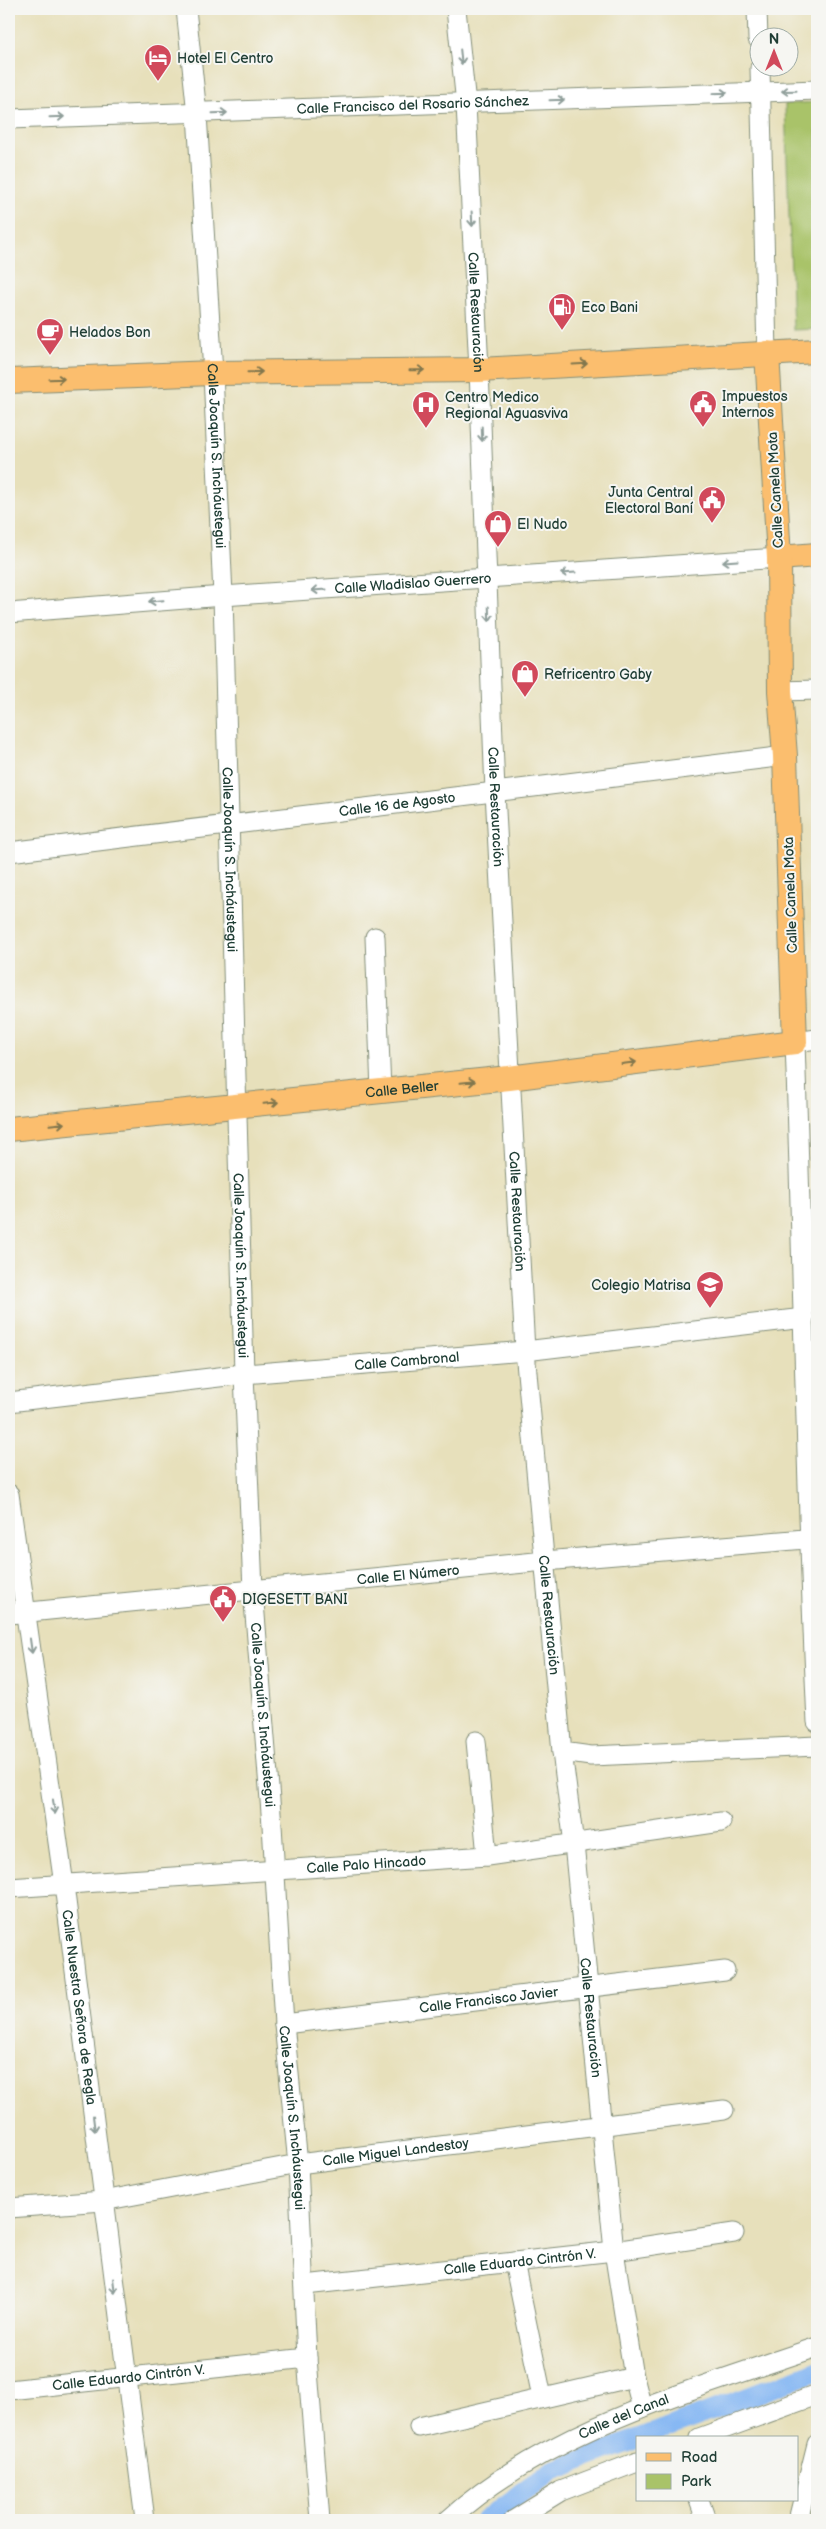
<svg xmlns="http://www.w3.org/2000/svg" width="826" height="2529" font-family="'Balsamiq Sans',sans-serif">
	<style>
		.green { fill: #a9c369; stroke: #64804e }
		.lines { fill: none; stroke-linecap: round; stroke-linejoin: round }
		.canal { stroke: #87b8f3; stroke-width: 20 }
		.minor-casing { stroke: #838e78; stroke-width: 21 }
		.major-casing { stroke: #838e78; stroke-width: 26 }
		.minor { stroke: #fff; stroke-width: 19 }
		.major { stroke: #fbbe6e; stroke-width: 24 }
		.oneway { stroke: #8f9e9a }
		.oneway2 { stroke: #82774e }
		.labels { text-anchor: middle; stroke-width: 4; stroke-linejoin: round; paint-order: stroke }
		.poi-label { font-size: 14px; fill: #1f3d34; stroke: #f6f6f2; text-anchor: start }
		.street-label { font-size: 14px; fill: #1f3d34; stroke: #f6f6f2 }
	</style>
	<rect width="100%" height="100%" fill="#f6f6f2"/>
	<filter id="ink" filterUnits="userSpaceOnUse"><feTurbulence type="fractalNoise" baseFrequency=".02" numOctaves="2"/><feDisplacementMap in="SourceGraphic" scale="10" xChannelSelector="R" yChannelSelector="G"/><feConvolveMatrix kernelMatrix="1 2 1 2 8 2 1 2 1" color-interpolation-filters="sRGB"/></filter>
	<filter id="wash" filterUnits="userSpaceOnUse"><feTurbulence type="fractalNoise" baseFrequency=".0096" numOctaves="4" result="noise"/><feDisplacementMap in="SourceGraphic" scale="20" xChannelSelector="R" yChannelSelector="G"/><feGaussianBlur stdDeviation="1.12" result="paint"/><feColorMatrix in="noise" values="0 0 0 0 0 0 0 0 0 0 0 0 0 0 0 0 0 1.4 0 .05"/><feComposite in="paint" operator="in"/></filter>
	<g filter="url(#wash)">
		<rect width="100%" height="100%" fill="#e7e0bb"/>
		<polygon class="green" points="817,102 817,329 793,330 785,104"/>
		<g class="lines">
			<g class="canal">
				<polyline points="640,2438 817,2371"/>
				<polyline points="485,2520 552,2471 637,2439"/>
			</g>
		</g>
	</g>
	<g filter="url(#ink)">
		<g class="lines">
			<defs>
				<g id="minor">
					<path id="s1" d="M186 9 197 114 213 373 223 596 244 1374 253 1590 272 1825 284 2024 298 2164 307 2358 320 2520"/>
					<path id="s2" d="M456 9 466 104 479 370 495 792 525 1351 562 1752 574 1844 614 2251 634 2377 642 2408"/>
					<polyline points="757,9 758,39"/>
					<polyline points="760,68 767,353"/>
					<path id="s3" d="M9 119 817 90"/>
					<path id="s4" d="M9 613 223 596 779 558"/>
					<polyline points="780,691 817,690"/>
					<path id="s5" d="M9 852 785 756"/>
					<polyline points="375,937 381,1091"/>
					<path d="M817 1039 795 1042C803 1269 806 1496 817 1722"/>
					<path id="s6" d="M9 1402 244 1374 525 1351 804 1318"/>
					<path id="s7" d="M9 1494 64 1885 145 2520"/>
					<path id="s8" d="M9 1614 545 1561 817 1538"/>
					<polyline points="476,1741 487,1856"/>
					<polyline points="562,1752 591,1756 817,1746"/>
					<path id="s9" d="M9 1888 487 1856 721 1822"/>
					<path id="s10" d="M284 2024 725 1971"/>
					<path id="s11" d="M9 2208 103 2201 298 2164 724 2110"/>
					<polyline points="514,2262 542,2397"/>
					<path id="s12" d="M305 2285 614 2251 734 2233"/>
					<path id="s13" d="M9 2390 307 2358"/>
					<polyline points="419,2427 634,2377"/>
					<polyline points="699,2438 817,2395"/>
					<polyline points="699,2500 706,2520"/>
					<path id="s14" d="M448 2520C550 2428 690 2391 817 2347"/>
					<polyline points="514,2520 561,2491 637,2462"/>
					<polyline points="798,2520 817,2444"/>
				</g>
				<g id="major">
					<polyline points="9,381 213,373 479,370 817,351"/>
					<polyline points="779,558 817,555"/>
					<path id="s15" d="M9 1129 509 1078 795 1042 785 756 780 691 779 558 767 353"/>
				</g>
			</defs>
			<use href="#minor" class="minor-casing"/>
			<use href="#major" class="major-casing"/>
			<use href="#minor" class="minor"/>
			<use href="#major" class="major"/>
		</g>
		<defs><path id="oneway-shaft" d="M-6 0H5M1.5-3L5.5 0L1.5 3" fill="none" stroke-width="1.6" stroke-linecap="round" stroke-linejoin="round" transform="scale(1.25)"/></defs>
		<g class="oneway">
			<use href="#oneway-shaft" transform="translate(461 57) rotate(84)"/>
			<use href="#oneway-shaft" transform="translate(789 91) rotate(179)"/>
			<use href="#oneway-shaft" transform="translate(720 93) rotate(-2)"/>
			<use href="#oneway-shaft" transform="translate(557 100) rotate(-2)"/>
			<use href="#oneway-shaft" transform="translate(220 113) rotate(-2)"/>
			<use href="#oneway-shaft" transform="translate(57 117) rotate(-2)"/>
			<use href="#oneway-shaft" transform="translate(472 219) rotate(87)"/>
			<use href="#oneway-shaft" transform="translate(482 434) rotate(88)"/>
			<use href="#oneway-shaft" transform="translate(730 561) rotate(176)"/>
			<use href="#oneway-shaft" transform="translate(568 573) rotate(176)"/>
			<use href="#oneway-shaft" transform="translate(319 590) rotate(176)"/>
			<use href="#oneway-shaft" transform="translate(156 601) rotate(175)"/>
			<use href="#oneway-shaft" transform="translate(489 614) rotate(88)"/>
			<use href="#oneway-shaft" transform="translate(31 1646) rotate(82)"/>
			<use href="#oneway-shaft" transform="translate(54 1807) rotate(82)"/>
			<use href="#oneway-shaft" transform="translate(94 2124) rotate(83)"/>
			<use href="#oneway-shaft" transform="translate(114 2286) rotate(83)"/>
		</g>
		<g class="oneway2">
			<use href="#oneway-shaft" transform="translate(580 364) rotate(-3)"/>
			<use href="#oneway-shaft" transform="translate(417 370) rotate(-1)"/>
			<use href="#oneway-shaft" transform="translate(255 372) rotate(-1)"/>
			<use href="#oneway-shaft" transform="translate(57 379) rotate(-2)"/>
			<use href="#oneway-shaft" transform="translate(629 1063) rotate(-7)"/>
			<use href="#oneway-shaft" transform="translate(468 1082) rotate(-6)"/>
			<use href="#oneway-shaft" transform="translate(271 1103) rotate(-6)"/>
			<use href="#oneway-shaft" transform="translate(57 1124) rotate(-6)"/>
		</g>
	</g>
	<defs>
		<symbol id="hotel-pin" viewBox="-11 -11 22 30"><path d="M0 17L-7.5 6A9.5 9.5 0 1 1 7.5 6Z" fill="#d1495b" stroke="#f6f6f2"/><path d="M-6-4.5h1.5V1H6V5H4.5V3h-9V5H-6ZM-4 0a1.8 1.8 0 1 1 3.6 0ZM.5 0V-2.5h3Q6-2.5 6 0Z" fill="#fff"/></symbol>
		<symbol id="fuel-pin" viewBox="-11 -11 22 30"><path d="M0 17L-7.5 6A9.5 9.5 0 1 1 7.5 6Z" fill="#d1495b" stroke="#f6f6f2"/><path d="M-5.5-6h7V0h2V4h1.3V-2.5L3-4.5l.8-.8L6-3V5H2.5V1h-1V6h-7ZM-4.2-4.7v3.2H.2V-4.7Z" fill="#fff"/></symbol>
		<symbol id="cafe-pin" viewBox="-11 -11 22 30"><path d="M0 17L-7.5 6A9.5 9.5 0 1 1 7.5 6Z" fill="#d1495b" stroke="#f6f6f2"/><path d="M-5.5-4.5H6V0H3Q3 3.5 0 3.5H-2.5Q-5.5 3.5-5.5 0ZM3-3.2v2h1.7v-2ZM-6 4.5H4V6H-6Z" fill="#fff"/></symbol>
		<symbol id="civic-pin" viewBox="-11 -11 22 30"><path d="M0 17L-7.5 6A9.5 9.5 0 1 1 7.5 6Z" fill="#d1495b" stroke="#f6f6f2"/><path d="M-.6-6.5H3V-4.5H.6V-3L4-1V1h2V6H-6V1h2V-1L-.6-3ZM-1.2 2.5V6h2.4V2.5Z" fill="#fff"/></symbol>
		<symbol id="hospital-pin" viewBox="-11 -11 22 30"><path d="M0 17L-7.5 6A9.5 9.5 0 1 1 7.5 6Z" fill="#d1495b" stroke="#f6f6f2"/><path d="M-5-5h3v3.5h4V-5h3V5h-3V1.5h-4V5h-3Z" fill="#fff"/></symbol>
		<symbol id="shop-pin" viewBox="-11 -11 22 30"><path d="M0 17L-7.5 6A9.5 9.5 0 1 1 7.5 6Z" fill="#d1495b" stroke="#f6f6f2"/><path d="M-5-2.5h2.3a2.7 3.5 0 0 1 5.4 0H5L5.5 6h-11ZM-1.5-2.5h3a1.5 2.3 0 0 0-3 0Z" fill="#fff"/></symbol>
		<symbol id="school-pin" viewBox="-11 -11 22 30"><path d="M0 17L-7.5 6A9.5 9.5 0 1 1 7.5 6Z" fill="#d1495b" stroke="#f6f6f2"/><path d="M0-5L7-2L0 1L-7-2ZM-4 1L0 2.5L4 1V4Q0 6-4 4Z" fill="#fff"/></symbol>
	</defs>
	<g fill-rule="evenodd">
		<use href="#hotel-pin" x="142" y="42" width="32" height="43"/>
		<use href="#fuel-pin" x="546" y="291" width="32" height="43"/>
		<use href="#cafe-pin" x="34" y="316" width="32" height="43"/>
		<use href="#civic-pin" x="687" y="388" width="32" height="43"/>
		<use href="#hospital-pin" x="410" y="389" width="32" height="43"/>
		<use href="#civic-pin" x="696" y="484" width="32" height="43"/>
		<use href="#shop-pin" x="482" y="508" width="32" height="43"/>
		<use href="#shop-pin" x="509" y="658" width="32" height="43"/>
		<use href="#school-pin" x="694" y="1269" width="32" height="43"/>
		<use href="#civic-pin" x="207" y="1583" width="32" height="43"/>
	</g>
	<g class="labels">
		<g class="poi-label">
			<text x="177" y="63">Hotel El Centro</text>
			<text x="581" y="312">Eco Bani</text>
			<text x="69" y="337">Helados Bon</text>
			<text x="722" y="401">Impuestos<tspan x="722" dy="16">Internos</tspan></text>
			<text x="445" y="402">Centro Medico<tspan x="445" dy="16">Regional Aguasviva</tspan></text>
			<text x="693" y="497" text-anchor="end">Junta Central<tspan x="693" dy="16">Electoral Baní</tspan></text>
			<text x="517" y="529">El Nudo</text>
			<text x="544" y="679">Refricentro Gaby</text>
			<text x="691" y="1290" text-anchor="end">Colegio Matrisa</text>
			<text x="242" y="1604">DIGESETT BANI</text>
		</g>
		<g class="street-label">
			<text dy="5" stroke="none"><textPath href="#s3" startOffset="404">Calle Francisco del Rosario Sánchez</textPath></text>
			<text dy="5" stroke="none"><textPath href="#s2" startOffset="304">Calle Restauración</textPath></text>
			<text dy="5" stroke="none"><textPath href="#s1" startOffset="448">Calle Joaquín S. Incháustegui</textPath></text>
			<text transform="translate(775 490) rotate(-93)" y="5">Calle Canela Mota</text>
			<text dy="5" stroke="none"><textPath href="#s4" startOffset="405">Calle Wladislao Guerrero</textPath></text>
			<text dy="5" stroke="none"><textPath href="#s5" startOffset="391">Calle 16 de Agosto</textPath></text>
			<text dy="5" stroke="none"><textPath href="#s2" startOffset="799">Calle Restauración</textPath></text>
			<text dy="5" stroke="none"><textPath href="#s1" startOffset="852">Calle Joaquín S. Incháustegui</textPath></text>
			<text transform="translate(790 895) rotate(-92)" y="5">Calle Canela Mota</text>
			<text dy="5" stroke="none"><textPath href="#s15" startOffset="395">Calle Beller</textPath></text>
			<text dy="5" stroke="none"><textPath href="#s2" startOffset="1204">Calle Restauración</textPath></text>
			<text dy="5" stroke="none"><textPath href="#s1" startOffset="1258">Calle Joaquín S. Incháustegui</textPath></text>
			<text dy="5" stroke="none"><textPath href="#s6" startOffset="400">Calle Cambronal</textPath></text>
			<text dy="5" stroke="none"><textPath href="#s8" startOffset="401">Calle El Número</textPath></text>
			<text dy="5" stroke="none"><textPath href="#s2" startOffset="1609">Calle Restauración</textPath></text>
			<text dy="5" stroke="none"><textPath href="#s1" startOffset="1708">Calle Joaquín S. Incháustegui</textPath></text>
			<text dy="5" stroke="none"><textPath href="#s9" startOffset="358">Calle Palo Hincado</textPath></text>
			<text dy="5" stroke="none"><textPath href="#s10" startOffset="206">Calle Francisco Javier</textPath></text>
			<text dy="5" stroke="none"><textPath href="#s7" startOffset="518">Calle Nuestra Señora de Regla</textPath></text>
			<text dy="5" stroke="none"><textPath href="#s2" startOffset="2014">Calle Restauración</textPath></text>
			<text dy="5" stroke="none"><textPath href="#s1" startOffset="2112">Calle Joaquín S. Incháustegui</textPath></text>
			<text dy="5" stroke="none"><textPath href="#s11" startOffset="391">Calle Miguel Landestoy</textPath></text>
			<text dy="5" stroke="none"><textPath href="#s12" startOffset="216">Calle Eduardo Cintrón V.</textPath></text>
			<text dy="5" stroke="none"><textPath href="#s13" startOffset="120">Calle Eduardo Cintrón V.</textPath></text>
			<text dy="5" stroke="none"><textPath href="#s14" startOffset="205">Calle del Canal</textPath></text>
		</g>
	</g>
	<rect width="826" height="2529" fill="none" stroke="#f6f6f2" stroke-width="30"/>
	<rect x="636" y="2436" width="162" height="65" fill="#f6f6f2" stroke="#a0aca6"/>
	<rect x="646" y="2453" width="25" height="8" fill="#fbbe6e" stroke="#a0aca6"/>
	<text x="681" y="2462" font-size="15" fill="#1f3d34">Road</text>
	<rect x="646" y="2474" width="25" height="15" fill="#a9c369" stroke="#a0aca6"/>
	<text x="681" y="2486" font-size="15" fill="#1f3d34">Park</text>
	<g transform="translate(774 52)"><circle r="24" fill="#f6f6f2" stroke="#a0aca6"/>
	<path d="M0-4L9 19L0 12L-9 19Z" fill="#d1495b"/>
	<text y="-8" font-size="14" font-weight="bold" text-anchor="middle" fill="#1f3d34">N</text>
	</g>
</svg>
